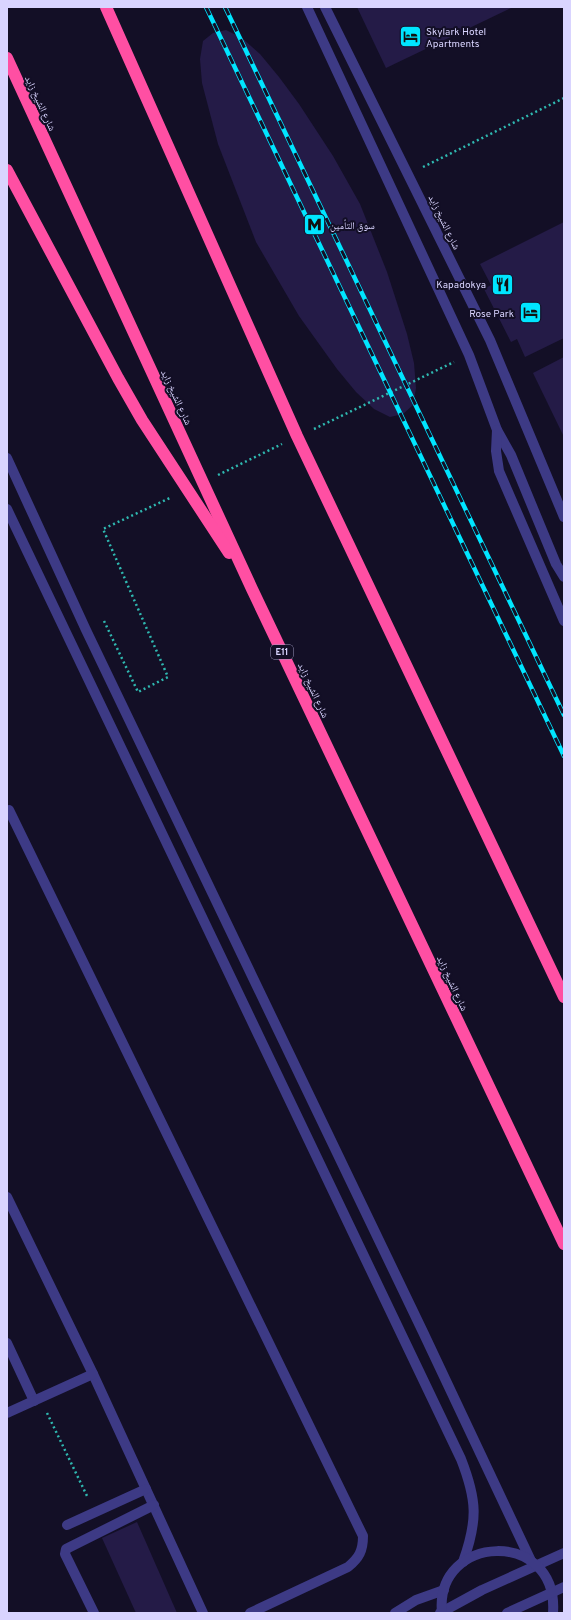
<svg xmlns="http://www.w3.org/2000/svg" width="571" height="1620" font-family="Overpass,'Noto Naskh Arabic',sans-serif">
	<style>
		.building { fill: #241b47 }
		.lines { fill: none; stroke-linecap: round; stroke-linejoin: round }
		.path { stroke: #2fb8b0; stroke-width: 2.5; stroke-dasharray: 2 3; stroke-linecap: butt }
		.service { stroke: #3d3a85; stroke-width: 10 }
		.tertiary { stroke: #3d3a85; stroke-width: 10 }
		.motorway { stroke: #ff4fa3; stroke-width: 12 }
		.rail-casing { stroke: #00e5ff; stroke-width: 4.5 }
		.rail { stroke: #130f26; stroke-width: 3; stroke-dasharray: 9; stroke-linecap: butt }
		.labels { text-anchor: middle; stroke-width: 4; stroke-linejoin: round; paint-order: stroke }
		.shield { fill: #130f26; stroke: #9e99be; stroke-width: 1 }
		.shield-label { font-size: 9px; font-weight: bold; fill: #d9d4ff }
		.poi-label { font-size: 10px; fill: #d9d4ff; stroke: #130f26; text-anchor: start }
		.street-label { font-size: 10px; fill: #d9d4ff; stroke: #130f26 }
	</style>
	<rect width="100%" height="100%" fill="#130f26"/>
	<g class="building">
		<polygon points="357,7 513,7 386,68"/>
		<polygon points="226,30 242,38 260,54 279,77 299,104 333,156 360,204 387,272 407,334 414,363 416,388 413,405 403,414 390,417 374,409 356,392 337,369 299,316 256,242 218,144 202,83 200,59 203,41 213,33"/>
		<polygon points="564,222 564,338 525,357 517,339 511,342 484,289 491,285 480,264"/>
		<polygon points="564,357 564,437 533,373"/>
		<polygon points="137,1522 177,1613 136,1613 102,1538"/>
	</g>
	<g class="lines">
		<g class="path">
			<polyline points="423,167 564,98"/>
			<polyline points="314,429 454,362"/>
			<polyline points="218,475 282,444"/>
			<polyline points="104,621 138,692 168,677 103,529 172,497"/>
			<polyline points="47,1413 88,1498"/>
		</g>
		<g class="service">
			<path d="M9 810 363 1536C363 1551 359 1558 348 1567L250 1613"/>
			<polyline points="7,1197 93,1374 203,1613"/>
			<polyline points="7,1343 34,1401"/>
			<polyline points="7,1413 93,1374"/>
			<polyline points="67,1525 146,1489"/>
			<polyline points="94,1613 65,1554 66,1549 154,1505"/>
		</g>
		<g class="tertiary">
			<polyline points="307,7 469,355 497,430 511,455 556,564 564,577"/>
			<polyline points="325,7 490,340 564,517"/>
			<polyline points="497,430 496,451 499,471 564,621"/>
			<polyline points="7,458 86,630 423,1332 531,1561"/>
			<path d="M7 509 461 1459C477 1500 478 1520 463 1562"/>
			<polyline points="395,1613 416,1600 444,1590"/>
			<polyline points="440,1613 482,1590 564,1553"/>
			<path d="M442 1613C434 1533 559 1528 553 1613"/>
			<polyline points="507,1613 564,1587"/>
		</g>
		<g class="motorway">
			<polyline points="106,7 297,436 564,997"/>
			<polyline points="7,58 252,589 564,1244"/>
			<polyline points="7,170 118,378 142,420 229,553"/>
		</g>
		<defs>
			<g id="rail">
				<polyline points="206,7 564,756"/>
				<polyline points="225,7 564,715"/>
			</g>
		</defs>
		<use href="#rail" class="rail-casing"/>
		<use href="#rail" class="rail"/>
	</g>
	<defs>
		<symbol id="hotel-square" viewBox="-11 -11 22 22"><rect x="-9" y="-9" width="18" height="18" rx="4" fill="#00e5ff" stroke="#130f26"/><path d="M-6-4.5h1.5V1H6V5H4.5V3h-9V5H-6ZM-4 0a1.8 1.8 0 1 1 3.6 0ZM.5 0V-2.5h3Q6-2.5 6 0Z" fill="#111"/></symbol>
		<symbol id="metro-square" viewBox="-11 -11 22 22"><rect x="-9" y="-9" width="18" height="18" rx="4" fill="#00e5ff" stroke="#130f26"/><path d="M-5.5 5V-5H-3L0 0L3-5H5.5V5H3V-.5L0 4L-3-.5V5Z" fill="#111"/></symbol>
		<symbol id="restaurant-square" viewBox="-11 -11 22 22"><rect x="-9" y="-9" width="18" height="18" rx="4" fill="#00e5ff" stroke="#130f26"/><path d="M-5-6h1v4h1v-4h1v4h1v-4h1v5L-1.5 .5V6h-2V.5L-5-1ZM5-6V6H3V1.5H1.5Q1.5-4 5-6Z" fill="#111"/></symbol>
	</defs>
	<g fill-rule="evenodd">
		<use href="#hotel-square" x="398" y="24" width="25" height="25"/>
		<use href="#metro-square" x="302" y="212" width="25" height="25"/>
		<use href="#restaurant-square" x="490" y="272" width="25" height="25"/>
		<use href="#hotel-square" x="518" y="300" width="25" height="25"/>
	</g>
	<g class="labels">
		<rect class="shield" x="271" y="645" width="22" height="14" rx="3"/>
		<g class="shield-label">
			<text x="282" y="655">E11</text>
		</g>
		<g class="poi-label">
			<text x="426" y="35">Skylark Hotel<tspan x="426" dy="12">Apartments</tspan></text>
			<text x="330" y="229">سوق التأمين</text>
			<text x="486" y="288" text-anchor="end">Kapadokya</text>
			<text x="514" y="317" text-anchor="end">Rose Park</text>
		</g>
		<g class="street-label">
			<text transform="translate(41 103) rotate(65)" y="4">شارع الشيخ زايد</text>
			<text transform="translate(445 222) rotate(64)" y="4">شارع الشيخ زايد</text>
			<text transform="translate(177 397) rotate(65)" y="4">شارع الشيخ زايد</text>
			<text transform="translate(314 690) rotate(65)" y="4">شارع الشيخ زايد</text>
			<text transform="translate(453 983) rotate(65)" y="4">شارع الشيخ زايد</text>
		</g>
	</g>
	<rect width="571" height="1620" fill="none" stroke="#d9d4ff" stroke-width="16"/>
</svg>
